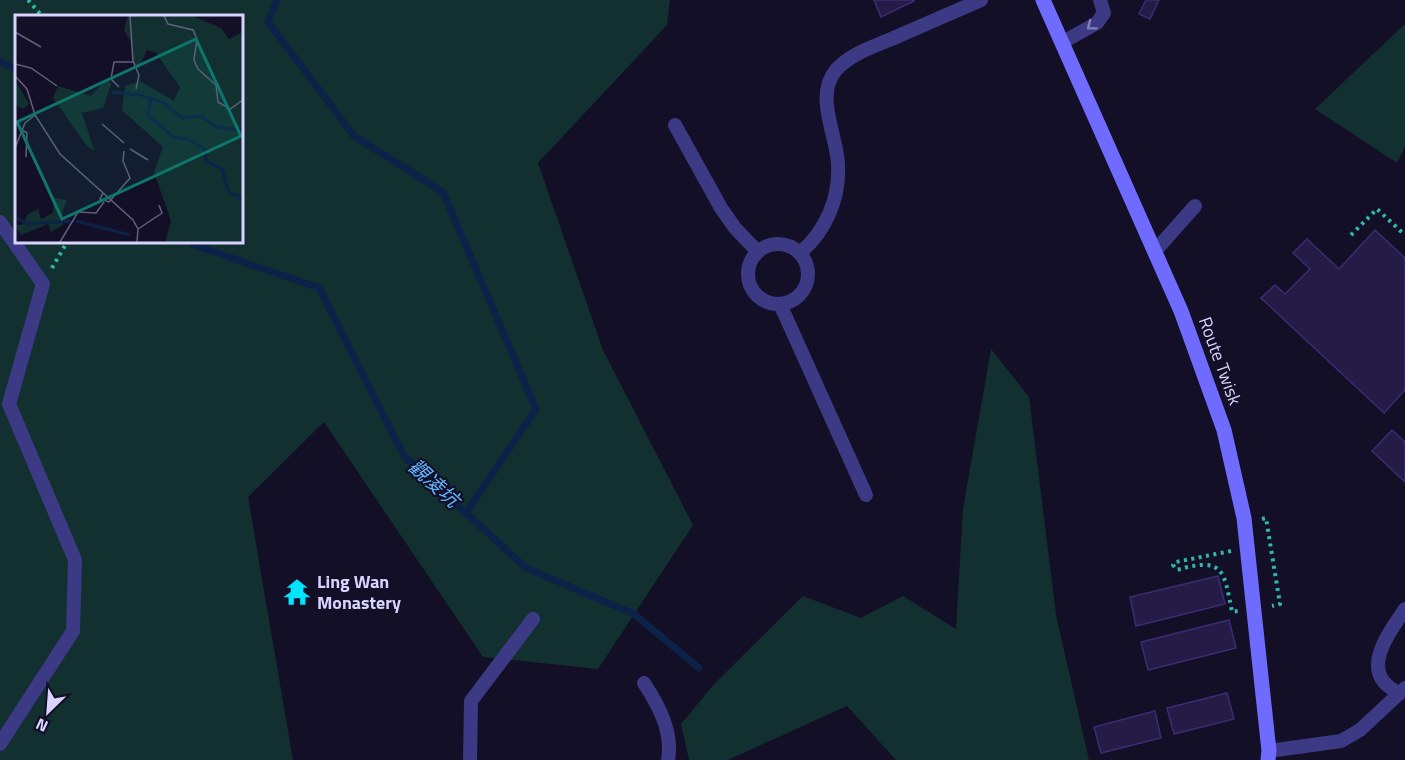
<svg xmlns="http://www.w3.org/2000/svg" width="1405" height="760" font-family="'Titillium Web','Noto Sans TC',sans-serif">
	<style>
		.green { fill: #12302f; fill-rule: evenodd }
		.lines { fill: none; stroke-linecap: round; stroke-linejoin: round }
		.stream { stroke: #0c2248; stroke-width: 7 }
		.building { fill: #241b47; stroke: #3b2d73; stroke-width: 1.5 }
		.path { stroke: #2fb8b0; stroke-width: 4; stroke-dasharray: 3 4.5; stroke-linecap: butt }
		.service { stroke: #3d3a85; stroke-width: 14 }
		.secondary { stroke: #6f6bff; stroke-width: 15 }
		.oneway { stroke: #837fbc }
		.labels { text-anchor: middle; stroke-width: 4.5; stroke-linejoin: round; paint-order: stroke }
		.street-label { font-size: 18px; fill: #d9d4ff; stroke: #130f26 }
		.poi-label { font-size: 18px; font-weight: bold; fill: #d9d4ff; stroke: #130f26; text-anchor: start }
		.water-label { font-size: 20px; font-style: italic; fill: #62b6ff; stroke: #130f26 }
		.inset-river { fill: none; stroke: #0c2248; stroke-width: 3 }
		.inset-road { fill: none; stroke: #625e7d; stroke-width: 1.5 }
		.view { fill: #0f766e; fill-opacity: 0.15; stroke: #0f766e; stroke-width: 3 }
		.inset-edge { fill: none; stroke: #d9d4ff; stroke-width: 3 }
	</style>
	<rect width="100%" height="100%" fill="#130f26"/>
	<g class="green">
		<path d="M0 0H670L667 25 538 163 603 350 693 525 598 669 483 657 324 422 248 497 293 760H0ZM16 16H242V242H16Z"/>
		<polygon points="1405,24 1405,147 1397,163 1315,109"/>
		<polygon points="991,349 1029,397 1056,615 1089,760 896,760 847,706 728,760 689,760 681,724 715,683 803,596 861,618 903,596 956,629 963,509"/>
	</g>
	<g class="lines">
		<g class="stream">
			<polyline points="277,0 268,22 354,136 443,192 536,409 466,513"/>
			<polyline points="0,61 16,69"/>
			<polyline points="193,242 194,245 319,288 404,456 526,568 634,614 699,668"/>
		</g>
	</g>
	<g class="building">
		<polygon points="874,0 914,0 914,1 881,17"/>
		<polygon points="1146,0 1159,0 1150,19 1139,14"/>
		<polygon points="1375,230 1405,258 1405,390 1384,413 1261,298 1275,285 1285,294 1310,269 1293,253 1307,239 1339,269"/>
		<polygon points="1392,430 1405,442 1405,482 1372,451"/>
		<polygon points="1218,576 1225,604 1136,626 1130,597"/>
		<polygon points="1229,620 1236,648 1148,670 1141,642"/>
		<polygon points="1227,693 1234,719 1174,734 1167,708"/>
		<polygon points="1155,711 1161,738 1101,753 1094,727"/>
	</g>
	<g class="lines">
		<g class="path">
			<polyline points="28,0 42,16"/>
			<polyline points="1351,235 1377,209 1405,235"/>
			<polyline points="52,268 67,242"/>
			<polyline points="1262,519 1266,518 1280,604 1272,606"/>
			<path d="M1231 551 1176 562 1173 565 1177 570C1224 556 1224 571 1232 612L1238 611"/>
		</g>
		<g class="service">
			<polyline points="1063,42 1097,23 1104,13 1100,0"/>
			<polyline points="675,125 721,208 735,228 758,252"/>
			<polyline points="0,222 43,284 9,404 75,560 73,631 0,744"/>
			<circle cx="778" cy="274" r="30"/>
			<polyline points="1155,251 1195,206"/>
			<path d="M800 253C826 231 840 198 838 164 837 135 814 96 836 70 851 53 876 46 896 37 924 25 953 12 981 0"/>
			<polyline points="780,304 866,495"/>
			<path d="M644 683C659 706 673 732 668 760"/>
			<path d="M1399 694C1394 690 1388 687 1384 682 1366 661 1393 627 1405 609"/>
			<polyline points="1269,751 1341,741 1360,730 1405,688"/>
			<polyline points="470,760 471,701 533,619"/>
		</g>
		<polyline class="secondary" points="1043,0 1181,311 1224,430 1244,518 1269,751 1268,760"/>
	</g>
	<defs><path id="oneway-chevron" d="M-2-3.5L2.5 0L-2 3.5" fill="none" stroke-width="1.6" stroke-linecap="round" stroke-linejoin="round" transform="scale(1.5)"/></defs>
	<use class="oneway" href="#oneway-chevron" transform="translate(1091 26) rotate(143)"/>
	<defs>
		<symbol id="temple-bare" viewBox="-9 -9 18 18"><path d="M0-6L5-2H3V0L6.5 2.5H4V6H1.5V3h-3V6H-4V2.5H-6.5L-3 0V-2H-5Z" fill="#00e5ff" stroke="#130f26" stroke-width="2.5" paint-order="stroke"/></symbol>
	</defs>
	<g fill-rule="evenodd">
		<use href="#temple-bare" x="278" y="573" width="38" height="38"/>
	</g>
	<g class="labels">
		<g class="street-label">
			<text transform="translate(1220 361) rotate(70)" y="6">Route Twisk</text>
		</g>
		<g class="poi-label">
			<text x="317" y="588">Ling Wan<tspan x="317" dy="21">Monastery</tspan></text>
		</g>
		<g class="water-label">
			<text transform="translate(434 483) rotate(42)" y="7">觀凌坑</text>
		</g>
	</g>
	<g transform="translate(15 15)">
		<rect width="228" height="228" fill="#130f26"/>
		<path d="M113 1H178L206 13 214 24 228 17V227H150L156 206 139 157 148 132 107 95 110 71 125 66 159 86 165 72 141 38 132 35 124 53 117 47 116 27 109 15ZM92 63 96 69 88 93 67 98 79 135 72 131 38 83 43 71 76 81ZM0 65 14 89 8 94 0 90ZM39 183 52 185 46 201 48 210 36 217 33 209 6 220 0 210H7L13 199 23 194 26 204 38 198Z" fill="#12302f"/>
		<path class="inset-river" d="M97 77 125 80 147 87 168 103 186 101 201 112 228 115M136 83 133 100 158 122 173 124 190 134 191 146 207 154 214 178 224 181 228 187M0 202 13 209 56 206M61 206 115 220"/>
		<path class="inset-road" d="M115 1 118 46 124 60 121 74M149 1 153 9 178 15 182 24 179 45 183 54 201 70 203 87 215 94 228 85M0 17 26 32M0 49 16 53 42 71M0 61 12 74 20 100 45 139 118 205 123 214 122 227M104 72 96 64 99 47H119M87 109 109 128M7 115 12 118 11 142M0 133 10 108 20 100M115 134 133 145M88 178 85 184 94 187 115 163 108 146 109 136M123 214 147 198 144 190M45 227 63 197 81 198 89 187"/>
		<path class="view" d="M181 24 226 121 47 204 2 107Z"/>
		<rect width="228" height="228" class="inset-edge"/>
	</g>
	<g transform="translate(48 712) rotate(205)" stroke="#130f26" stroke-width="4.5" paint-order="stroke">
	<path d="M0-4.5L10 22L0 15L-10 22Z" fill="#d9d4ff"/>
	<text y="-9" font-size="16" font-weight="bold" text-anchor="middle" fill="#d9d4ff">N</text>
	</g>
</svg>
